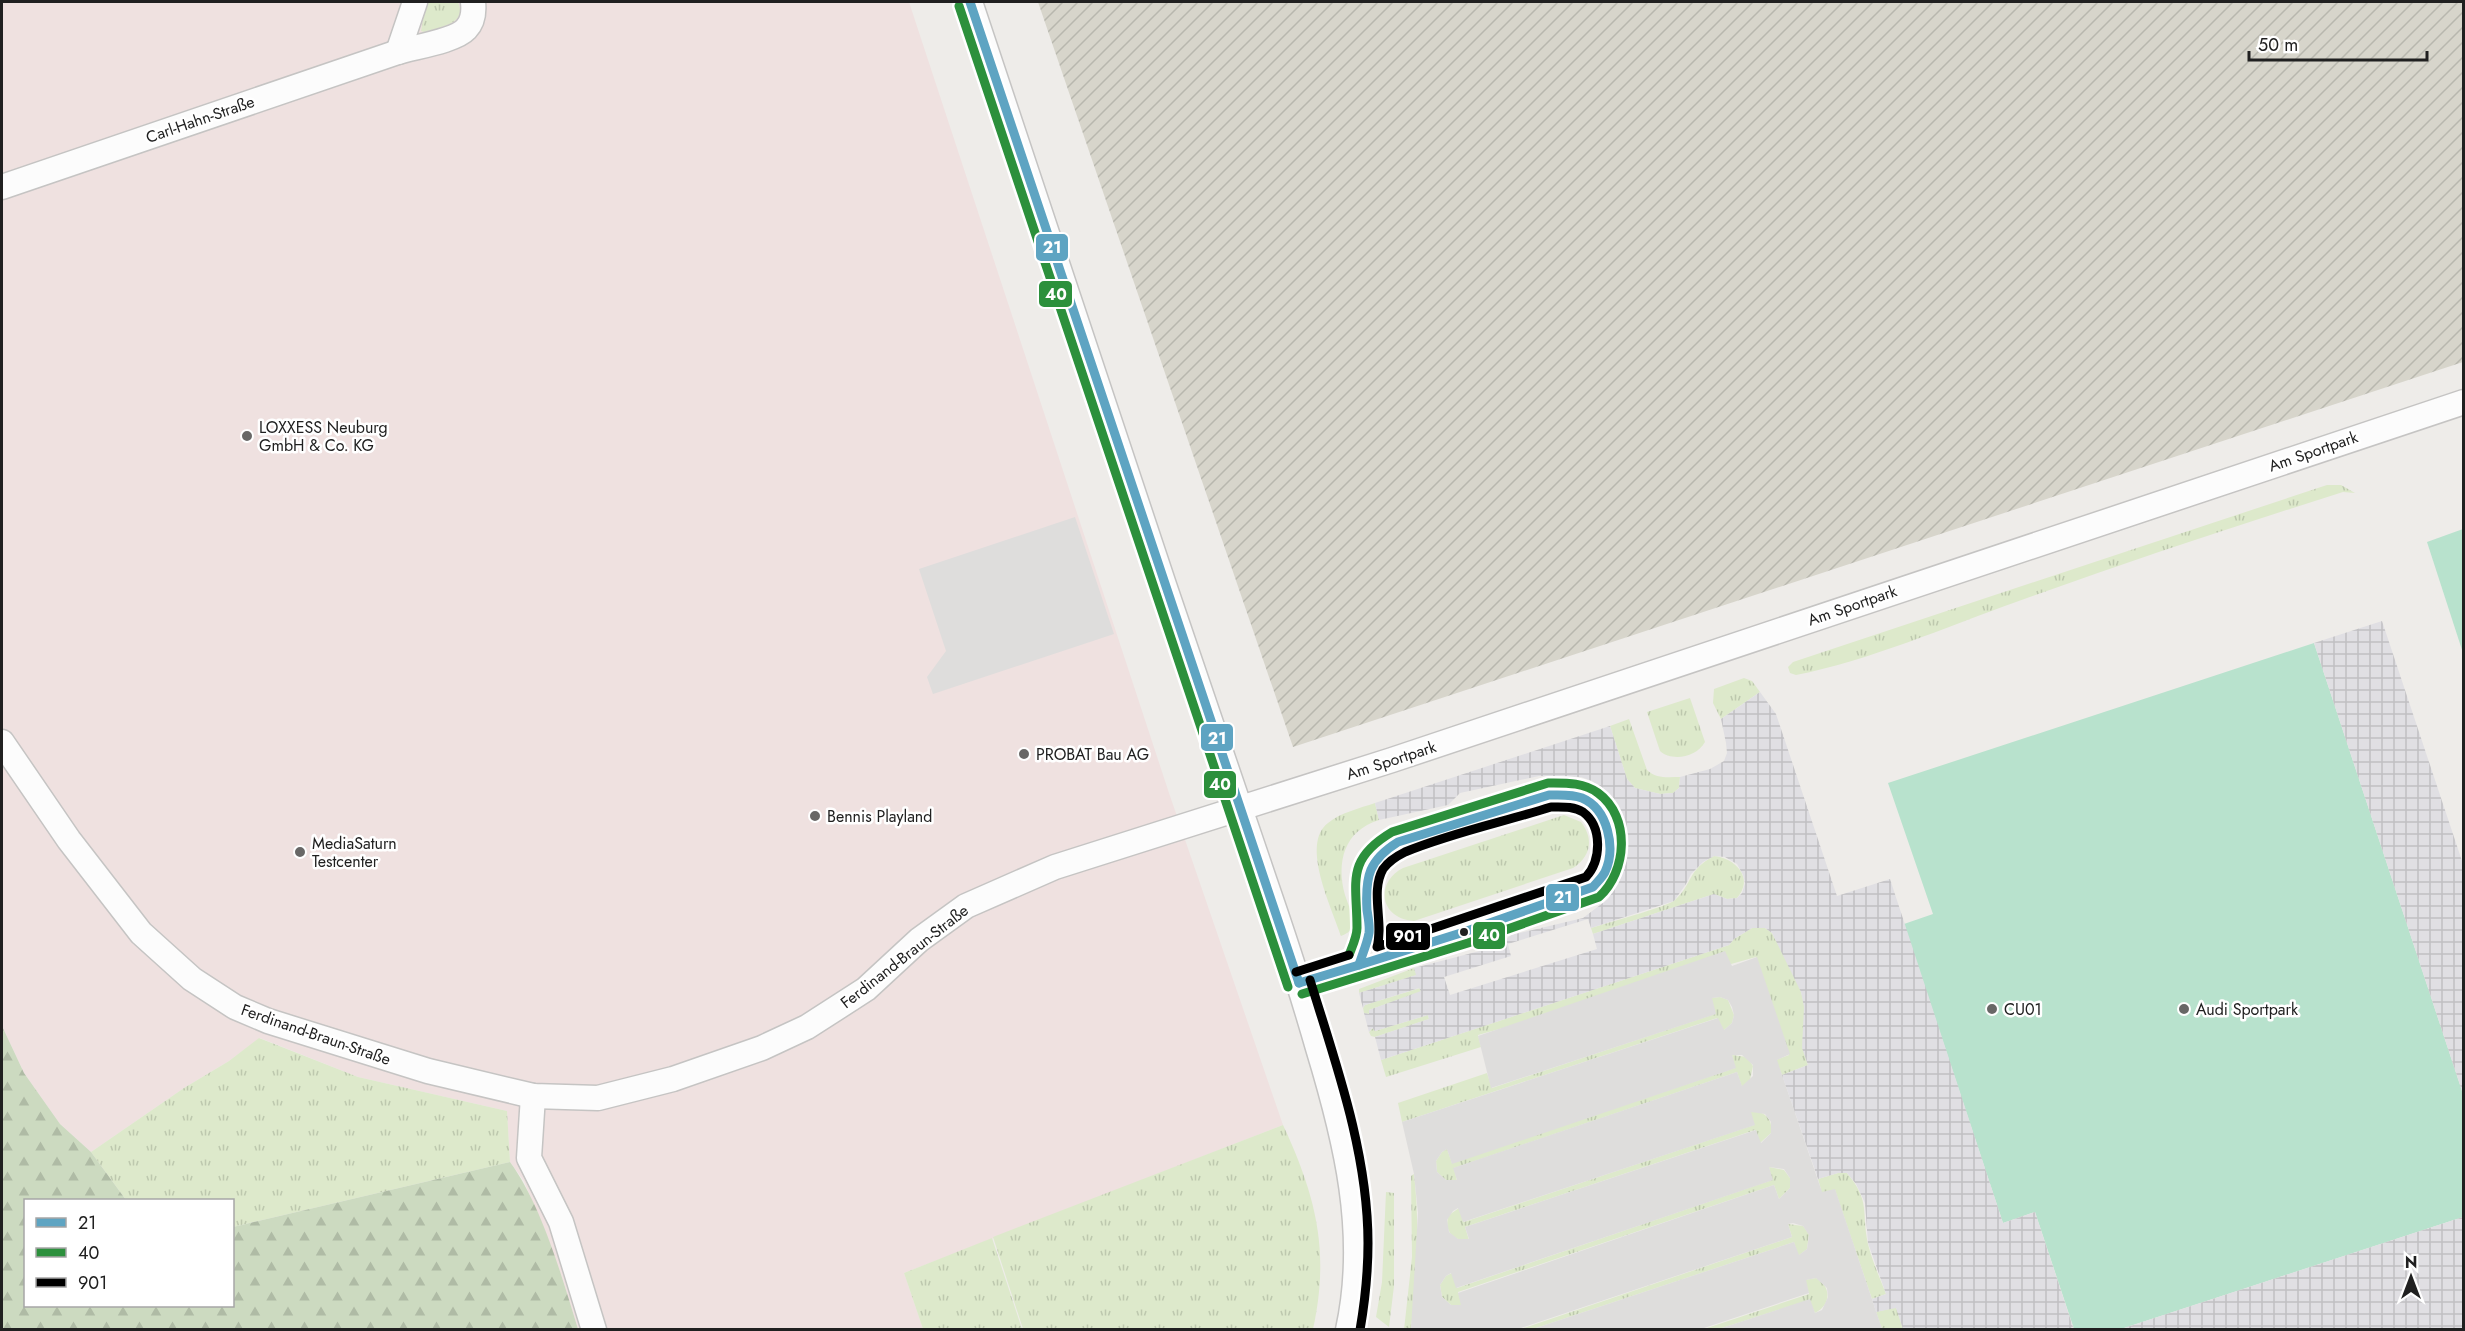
<svg xmlns="http://www.w3.org/2000/svg" width="2465" height="1331" font-family="Jost,sans-serif">
	<style>
		.commercial { fill: #efe1e0 }
		.construction { fill: url(#construction-furrows) }
		.grass { fill: url(#grass-tufts) }
		.forest { fill: url(#forest-firs) }
		.pitch { fill: #b8e2cd }
		.parking { fill: #dedddc; fill-rule: evenodd }
		.plaza { fill: url(#plaza-grid); fill-rule: evenodd }
		.lines { fill: none; stroke-linecap: round; stroke-linejoin: round }
		.minor-casing { stroke: #c5c4c3; stroke-width: 27 }
		.minor { stroke: #fcfcfc; stroke-width: 24 }
		.bus-1-casing { stroke: #fff; stroke-width: 14 }
		.bus-2-casing { stroke: #fff; stroke-width: 14 }
		.bus-3-casing { stroke: #fff; stroke-width: 14 }
		.bus-1 { stroke: #5ea4c2; stroke-width: 9 }
		.bus-2 { stroke: #2c903c; stroke-width: 9 }
		.bus-3 { stroke: #000; stroke-width: 9 }
		.poi-dot { fill: #686766; stroke: #fff; stroke-width: 2 }
		.bus-dot { fill: #202020; stroke: #fff; stroke-width: 2 }
		.labels { text-anchor: middle; stroke-width: 5; stroke-linejoin: round; paint-order: stroke }
		.street-label { font-size: 16px; fill: #202020; stroke: #fff }
		.poi-label { font-size: 16px; fill: #202020; stroke: #fff; text-anchor: start }
		.line-badge { stroke: #fff; stroke-width: 2 }
		.badge-label { font-size: 16px; text-anchor: middle; font-weight: bold; fill: #fff }
	</style>
	<defs>
		<pattern id="construction-furrows" width="10" height="10" patternUnits="userSpaceOnUse" patternTransform="scale(1.5)"><rect width="10" height="10" fill="#d7d5cb"/><path d="M-1 1l2-2M0 10L10 0M9 11l2-2" fill="none" stroke="#b8b7ae"/></pattern>
		<pattern id="grass-tufts" width="24" height="20" patternUnits="userSpaceOnUse" patternTransform="scale(1.5)"><rect width="24" height="20" fill="#dde9cb"/><path d="M3 7l-1-3M5 7V3M7 7l1-3M15 17l-1-3M17 17v-4M19 17l1-3" fill="none" stroke="#bdc8ae"/></pattern>
		<pattern id="forest-firs" width="22" height="20" patternUnits="userSpaceOnUse" patternTransform="scale(1.5)"><rect width="22" height="20" fill="#ccdac0"/><path d="M5 1l3.5 6h-7zM16 11l3.5 6h-7z" fill="#afbba5"/></pattern>
		<pattern id="plaza-grid" width="8" height="8" patternUnits="userSpaceOnUse" patternTransform="scale(1.5)"><rect width="8" height="8" fill="#e0dfe3"/><path d="M0 4h8M4 0v8" fill="none" stroke="#c0bfc2"/></pattern>
	</defs>
	<rect width="100%" height="100%" fill="#eeece9"/>
	<polygon class="commercial" points="2,2 909,2 1169,793 1283,1125 904,1273 923,1329 578,1329 561,1274 524,1181 510,1162 507,1111 358,1077 260,1038 229,1061 184,1088 91,1152 60,1124 24,1073 2,1026"/>
	<polygon class="construction" points="1038,2 2463,2 2463,362 1293,747"/>
	<g class="grass">
		<path d="M426 2H458C468 24 440 27 424 32L421 31Z"/>
		<path d="M2327 485H2341L2355 493 2343 492C2233 527 2124 563 2016 602 1946 627 1868 661 1796 675L1790 673 1788 667 1793 662Z"/>
		<polygon points="1744,678 1752,681 1760,692 1721,719 1713,703 1714,689"/>
		<path d="M1690 698 1705 742C1697 757 1672 762 1660 751L1647 712Z"/>
		<path d="M1629 719 1647 770C1656 779 1668 777 1680 777L1679 788 1673 793 1660 794 1635 788 1627 779 1610 726Z"/>
		<path d="M1375 803 1379 820C1344 831 1336 862 1345 895 1348 905 1355 917 1352 927 1350 932 1346 934 1341 936 1332 908 1300 844 1328 823 1340 813 1360 808 1375 803Z"/>
		<path d="M1564 815 1581 822C1594 839 1591 856 1573 868L1414 921C1380 919 1374 883 1403 868Z"/>
		<path d="M1714 856C1735 858 1755 878 1737 898L1727 899 1714 894 1593 934 1591 928C1606 923 1667 907 1675 900 1693 884 1687 870 1714 856Z"/>
		<path d="M1752 928H1765L1772 933C1783 955 1801 981 1804 1005 1806 1030 1798 1037 1808 1065L1782 1075 1776 1060 1789 1055 1756 957 1478 1035 1481 1047 1386 1077 1381 1060 1729 945 1734 939Z"/>
		<polygon points="1414,968 1417,975 1359,993 1359,989"/>
		<polygon points="1420,988 1421,992 1369,1010 1369,1014 1364,1013 1363,1008 1365,1005"/>
		<polygon points="1720,997 1728,1000 1734,1015 1732,1023 1723,1031 1717,1018 1402,1122 1398,1103 1487,1073 1492,1088 1715,1014 1711,998"/>
		<polygon points="1428,1015 1429,1019 1375,1037 1371,1036 1369,1032 1373,1028 1375,1031"/>
		<polygon points="259,1038 358,1077 507,1111 510,1162 233,1227 232,1200 126,1200 91,1152 184,1088 229,1061"/>
		<polygon points="1732,1055 1747,1057 1753,1066 1750,1080 1742,1087 1737,1072 1454,1168 1457,1181 1446,1180 1437,1172 1436,1161 1442,1152 1447,1149 1452,1163 1735,1068"/>
		<path d="M1755 1111C1767 1113 1773 1121 1771 1133L1760 1143 1755 1130 1465 1227 1469 1240C1453 1242 1443 1230 1449 1215L1459 1208 1464 1222 1754 1125 1750 1112Z"/>
		<path d="M1283 1125C1316 1196 1330 1252 1313 1329H1023L993 1237Z"/>
		<polygon points="1769,1167 1784,1170 1790,1178 1790,1188 1779,1199 1774,1185 1458,1292 1462,1305 1451,1305 1442,1297 1440,1285 1446,1276 1452,1273 1457,1288 1772,1180"/>
		<path d="M1838 1173H1847C1871 1202 1861 1211 1868 1244 1872 1261 1880 1278 1886 1294L1872 1299 1835 1190 1822 1193 1818 1179Z"/>
		<path d="M1414 1174C1420 1226 1417 1278 1411 1329L1404 1330 1412 1257 1411 1176Z"/>
		<polygon points="1386,1192 1394,1193 1394,1286 1389,1327 1376,1317 1382,1282"/>
		<polygon points="1788,1224 1803,1226 1809,1234 1807,1249 1798,1256 1794,1242 1533,1329 1518,1330 1792,1237"/>
		<polygon points="992,1238 1022,1329 923,1329 904,1273"/>
		<path d="M1816 1278C1832 1287 1831 1305 1815 1313L1809 1300 1719 1329 1701 1330 1809 1294 1805 1280Z"/>
		<polygon points="1896,1307 1903,1329 1882,1329 1876,1312"/>
	</g>
	<path class="forest" d="M2 1026 24 1073 60 1124 91 1152 126 1200H26V1306H232L233 1227 510 1162C542 1206 562 1277 578 1329H2Z"/>
	<g class="pitch">
		<polygon points="2463,529 2464,529 2463,653 2427,542"/>
		<polygon points="2314,643 2463,1094 2463,1217 2121,1329 2074,1329 2035,1212 2003,1223 1904,924 1933,914 1888,783"/>
	</g>
	<g class="parking">
		<polygon points="1075,517 1114,634 933,694 927,677 946,651 919,569"/>
		<path d="M1725 951 1732 966 1757 957 1790 1054 1777 1060 1822 1192 1835 1189 1882 1329H1719L1810 1299 1815 1313 1822 1310 1828 1297 1827 1288 1816 1278 1806 1280 1809 1293 1701 1329H1533L1794 1242 1799 1255 1807 1249 1809 1235 1803 1226 1793 1223 1788 1224 1792 1237 1518 1329H1411L1418 1213 1414 1174 1402 1122 1718 1018 1724 1030 1732 1023 1734 1015 1732 1007 1728 1000 1720 997 1712 998 1716 1014 1491 1088 1478 1036ZM1732 1055H1742L1753 1065V1076L1742 1086 1737 1072 1453 1168 1457 1180H1446L1437 1172 1436 1161 1442 1152 1447 1149 1452 1164 1736 1068ZM1751 1112 1765 1114 1771 1122V1133L1761 1143 1756 1130 1465 1227 1469 1239H1458L1449 1232 1447 1220 1453 1211 1458 1208 1463 1222 1755 1125ZM1769 1167 1784 1169 1790 1178V1188L1779 1199 1774 1185 1458 1293 1461 1305H1451L1442 1297 1440 1285 1446 1276 1451 1273 1456 1288 1773 1180Z"/>
	</g>
	<g class="plaza">
		<polygon points="2382,621 2463,864 2463,1094 2314,643"/>
		<path d="M1760 692 1776 714 1837 896 1890 879 2003 1223 2035 1212 2073 1327 2067 1330 1903 1329 1896 1308 1876 1312 1872 1299 1886 1294 1868 1243 1865 1203 1856 1184 1847 1173H1838L1818 1179 1782 1075 1808 1065 1802 1048 1804 1007 1801 992 1772 933 1765 928H1752L1734 939 1729 945 1381 1060 1375 1037 1429 1019 1428 1015 1375 1031 1372 1028 1369 1032 1364 1013 1369 1014V1010L1421 991 1419 988 1365 1005 1363 1008 1359 993 1416 975 1414 968 1499 946 1511 935 1583 918 1608 899 1620 878 1624 865 1626 840 1617 810 1610 799 1592 781 1581 777 1539 776 1460 793 1448 805 1379 820 1375 803 1610 726 1627 779 1635 788 1660 794 1673 793 1679 788 1680 777 1710 769 1724 761 1727 753 1726 743 1721 719ZM1714 856 1725 857 1737 864 1743 875 1745 883 1742 893 1737 898 1727 899 1714 894 1593 934 1597 949 1450 995 1444 977 1511 956 1508 944 1588 919 1591 928 1674 901 1686 884 1691 874 1703 862Z"/>
		<polygon points="2463,1217 2463,1329 2121,1329"/>
	</g>
	<g class="lines">
		<defs>
			<g id="minor">
				<path d="M970 2C1035 196 1098 391 1164 585 1197 684 1232 783 1265 882 1284 937 1302 992 1318 1048 1346 1140 1369 1234 1348 1330"/>
				<polyline points="398,52 415,2"/>
				<path d="M2 187 398 52C414 47 455 41 466 29 474 21 474 11 473 2"/>
				<polyline points="2,742 69,840 141,933 192,979 235,1007 268,1021 428,1071 533,1096 598,1098 673,1079 762,1048 807,1027 866,989 919,940 966,906 1055,867 1392,760 2464,402"/>
				<polyline points="533,1096 529,1158 561,1222 594,1330"/>
			</g>
		</defs>
		<use href="#minor" class="minor-casing"/>
		<use href="#minor" class="minor"/>
		<defs>
			<g id="bus-1">
				<polyline points="970,2 1299,983"/>
				<path d="M1549 795C1560 795 1572 794 1582 798 1608 809 1616 848 1605 872 1602 878 1597 882 1593 887L1464 932 1359 965C1362 955 1367 944 1369 933 1370 926 1368 917 1367 910 1365 876 1369 860 1398 842Z"/>
				<polyline points="1299,983 1359,965"/>
			</g>
			<g id="bus-2">
				<polyline points="959,6 1288,987"/>
				<path d="M1302 994 1468 943 1599 897C1627 872 1631 817 1598 793 1583 782 1565 783 1548 783L1392 832C1345 860 1357 882 1357 928 1357 937 1352 947 1349 955"/>
			</g>
			<g id="bus-3">
				<path d="M1551 807C1562 807 1574 806 1583 812 1603 827 1601 861 1586 877L1377 947C1384 923 1370 892 1383 869 1388 862 1397 856 1405 852 1451 833 1503 822 1551 807Z"/>
				<polyline points="1296,972 1349,955"/>
				<path d="M1310 980C1336 1064 1368 1153 1368 1243 1368 1272 1365 1301 1360 1330"/>
			</g>
		</defs>
		<use href="#bus-1" class="bus-1-casing"/>
		<use href="#bus-2" class="bus-2-casing"/>
		<use href="#bus-3" class="bus-3-casing"/>
		<use href="#bus-1" class="bus-1"/>
		<use href="#bus-2" class="bus-2"/>
		<use href="#bus-3" class="bus-3"/>
	</g>
	<g class="poi-dot">
		<circle cx="247" cy="436" r="6"/>
		<circle cx="1024" cy="754" r="6"/>
		<circle cx="815" cy="816" r="6"/>
		<circle cx="300" cy="852" r="6"/>
		<circle cx="1992" cy="1009" r="6"/>
		<circle cx="2184" cy="1009" r="6"/>
	</g>
	<circle class="bus-dot" cx="1464" cy="932" r="5"/>
	<g class="labels">
		<g class="street-label">
			<text transform="translate(200 119) rotate(-19)" y="6">Carl-Hahn-Straße</text>
			<text transform="translate(2313 451) rotate(-19)" y="6">Am Sportpark</text>
			<text transform="translate(1852 605) rotate(-19)" y="6">Am Sportpark</text>
			<text transform="translate(1391 760) rotate(-18)" y="6">Am Sportpark</text>
			<text transform="translate(904 956) rotate(-38)" y="6">Ferdinand-Braun-Straße</text>
			<text transform="translate(316 1034) rotate(19)" y="6">Ferdinand-Braun-Straße</text>
		</g>
		<g class="poi-label">
			<text x="259" y="433">LOXXESS Neuburg<tspan x="259" dy="18">GmbH &amp; Co. KG</tspan></text>
			<text x="1036" y="760">PROBAT Bau AG</text>
			<text x="827" y="822">Bennis Playland</text>
			<text x="312" y="849">MediaSaturn<tspan x="312" dy="18">Testcenter</tspan></text>
			<text x="2004" y="1015">CU01</text>
			<text x="2196" y="1015">Audi Sportpark</text>
		</g>
	</g>
	<g class="line-badge">
		<rect x="1035" y="233" width="34" height="29" rx="6" fill="#5ea4c2"/>
		<rect x="1038" y="280" width="35" height="28" rx="6" fill="#2c903c"/>
		<rect x="1200" y="723" width="34" height="29" rx="6" fill="#5ea4c2"/>
		<rect x="1203" y="770" width="34" height="29" rx="6" fill="#2c903c"/>
		<rect x="1545" y="883" width="35" height="29" rx="6" fill="#5ea4c2"/>
		<rect x="1472" y="921" width="34" height="29" rx="6" fill="#2c903c"/>
		<rect x="1385" y="922" width="46" height="29" rx="6" fill="#000"/>
	</g>
	<g class="badge-label">
		<text x="1052" y="253">21</text>
		<text x="1056" y="300">40</text>
		<text x="1217" y="744">21</text>
		<text x="1220" y="790">40</text>
		<text x="1563" y="903">21</text>
		<text x="1489" y="941">40</text>
		<text x="1408" y="942">901</text>
	</g>
	<rect width="2465" height="1331" fill="none" stroke="#202020" stroke-width="6"/>
	<rect x="24" y="1199" width="210" height="108" fill="#ffffff" stroke="#a6a6a6" stroke-width="1.5"/>
	<rect x="36" y="1218" width="30" height="9" fill="#5ea4c2" stroke="#a6a6a6" stroke-width="1.5"/>
	<text x="78" y="1229" font-size="18" fill="#202020">21</text>
	<rect x="36" y="1248" width="30" height="9" fill="#2c903c" stroke="#a6a6a6" stroke-width="1.5"/>
	<text x="78" y="1259" font-size="18" fill="#202020">40</text>
	<rect x="36" y="1278" width="30" height="9" fill="#000000" stroke="#a6a6a6" stroke-width="1.5"/>
	<text x="78" y="1289" font-size="18" fill="#202020">901</text>
	<g transform="translate(2411 1277)" stroke="#ffffff" stroke-width="4.5" paint-order="stroke">
	<path d="M0-4.5L10 22L0 15L-10 22Z" fill="#202020"/>
	<text y="-9" font-size="16" font-weight="bold" text-anchor="middle" fill="#202020">N</text>
	</g>
	<path d="M2249 51v9h178v-9" fill="none" stroke="#202020" stroke-width="3"/>
	<text x="2258" y="51" font-size="18" fill="#202020" stroke="#ffffff" stroke-width="4.5" paint-order="stroke">50 m</text>
</svg>
